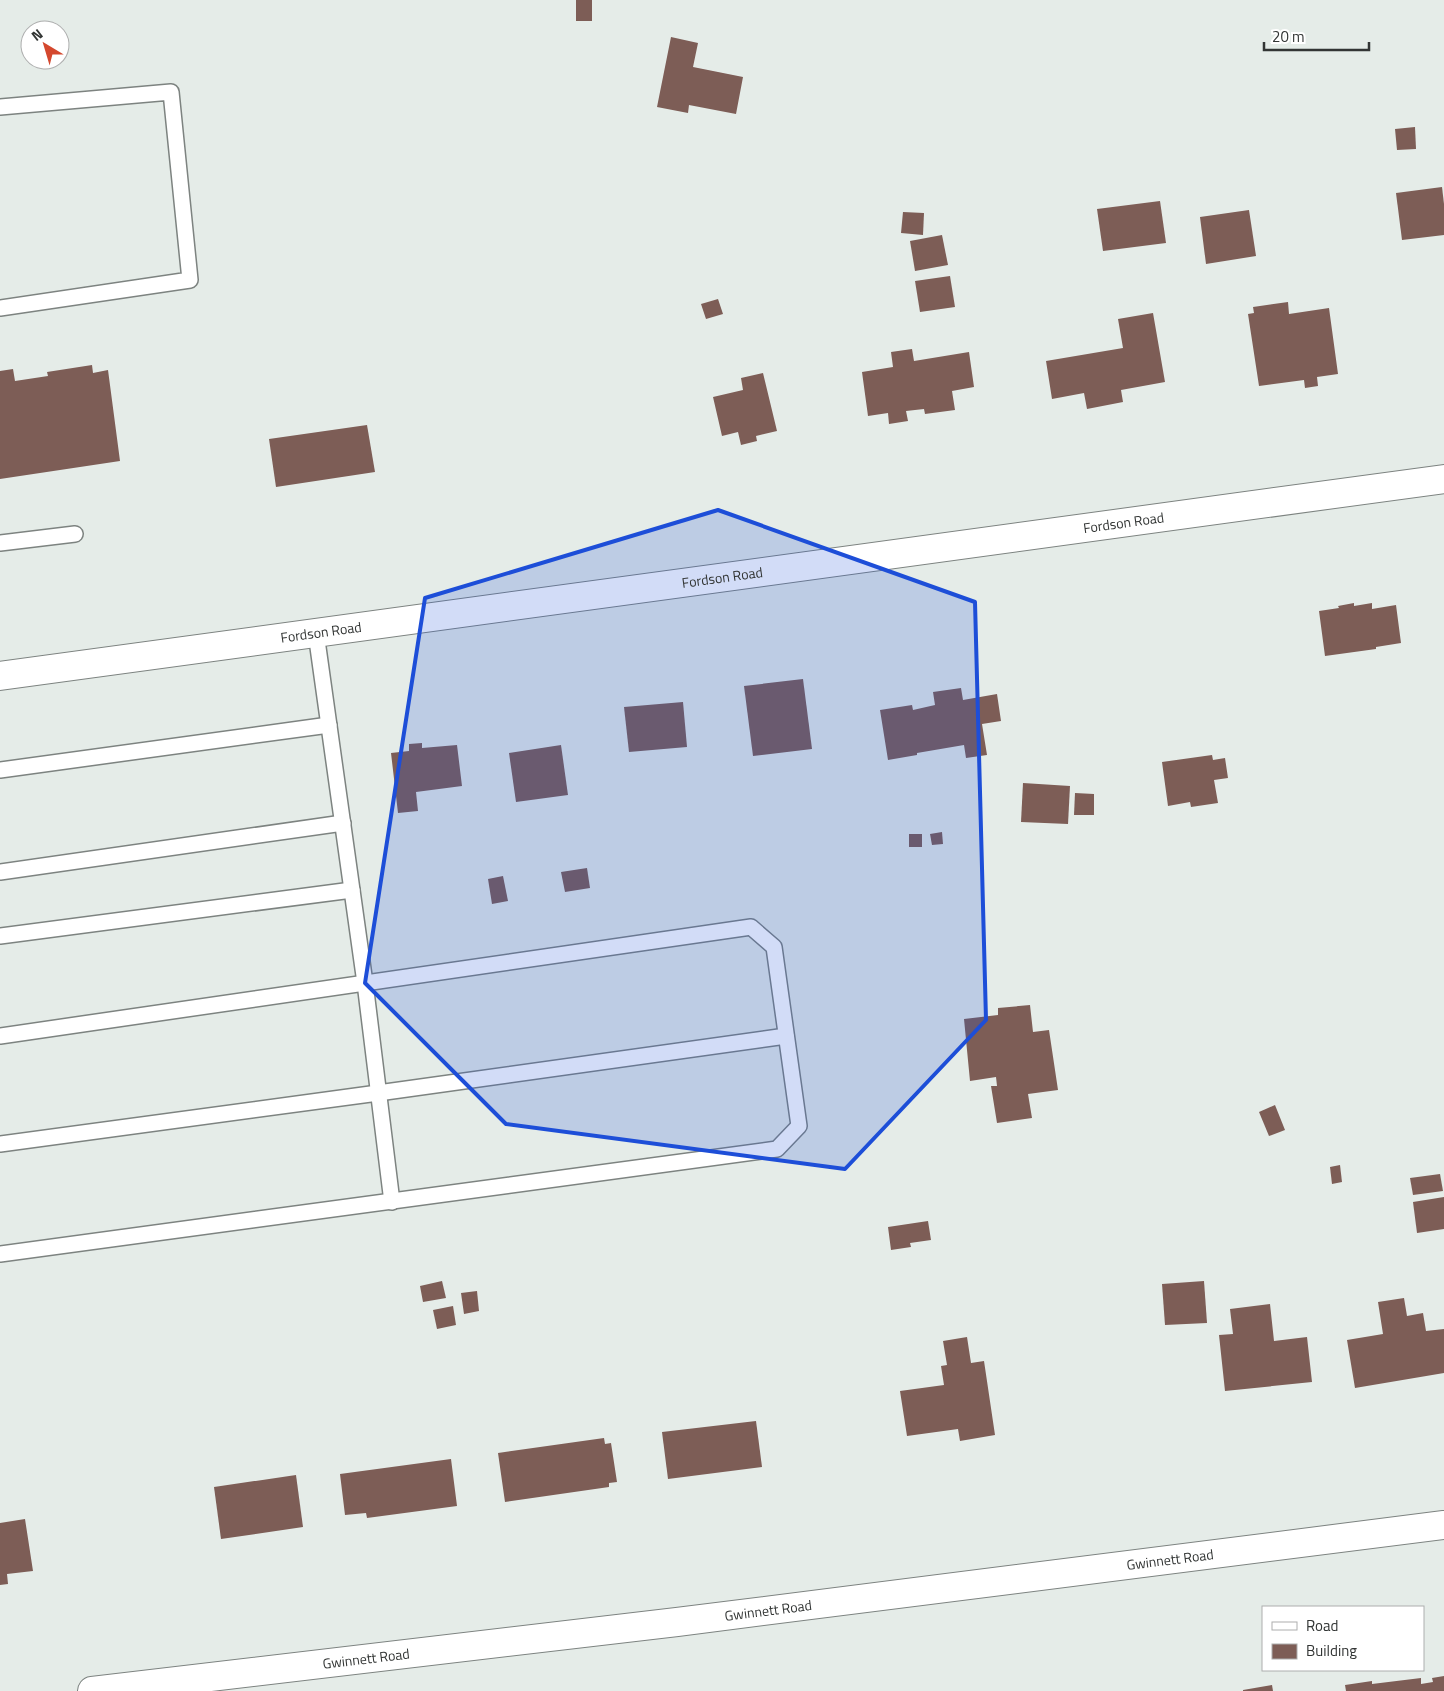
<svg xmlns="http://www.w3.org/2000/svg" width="1444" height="1691" font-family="'Titillium Web',sans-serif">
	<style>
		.building { fill: #7d5d56 }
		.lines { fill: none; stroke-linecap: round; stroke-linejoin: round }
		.lane-casing { stroke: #7d8380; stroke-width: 18 }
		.street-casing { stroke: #7d8380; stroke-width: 30 }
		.lane { stroke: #fff; stroke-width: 15 }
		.street { stroke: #fff; stroke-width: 28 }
		.marked { fill: #1d4ed8; fill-opacity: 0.2; stroke: #1d4ed8; stroke-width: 4; stroke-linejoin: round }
		.labels { text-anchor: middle; stroke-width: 5; stroke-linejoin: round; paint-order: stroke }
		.street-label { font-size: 14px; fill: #323534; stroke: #fff }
	</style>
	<rect width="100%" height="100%" fill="#e5ece8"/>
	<g class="building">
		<rect x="576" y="0" width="16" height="21"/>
		<polygon points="671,37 698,43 693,67 743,77 736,114 689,105 688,113 657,107"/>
		<polygon points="1415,127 1416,149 1397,150 1395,129"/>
		<polygon points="1442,187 1444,204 1444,235 1402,240 1396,193"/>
		<polygon points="1160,201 1166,243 1103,251 1097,209"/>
		<polygon points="1249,210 1256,256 1206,264 1200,217"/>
		<polygon points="903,212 924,213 923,235 901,233"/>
		<polygon points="942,235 948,265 915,271 910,241"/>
		<polygon points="950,276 955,307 920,312 915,281"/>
		<polygon points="718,299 723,314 706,319 701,304"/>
		<polygon points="1288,302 1289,314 1329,308 1338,374 1317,377 1318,386 1305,388 1304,380 1259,386 1248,314 1254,313 1253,307"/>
		<polygon points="1153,313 1165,382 1121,390 1123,402 1087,409 1084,393 1052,399 1046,361 1123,348 1118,319"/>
		<polygon points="912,349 914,361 969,352 974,387 952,391 955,410 925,414 924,409 906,411 908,421 889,424 888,413 868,416 862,372 893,367 891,352"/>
		<polygon points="92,365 93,373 108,370 120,461 0,479 0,371 13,369 15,381 48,376 47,372"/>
		<polygon points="763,373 777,431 756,436 757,441 741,445 738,432 722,436 713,397 743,390 741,378"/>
		<polygon points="367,425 375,472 276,487 269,439"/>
		<polygon points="1354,603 1354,606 1372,603 1372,609 1396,605 1401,643 1376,647 1376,649 1325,656 1319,611 1339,608 1338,606"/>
		<polygon points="803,679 812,749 753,756 744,686"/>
		<polygon points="961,688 963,700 997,694 1001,721 982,724 987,755 966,758 964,745 917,753 917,755 888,760 880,710 912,705 913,710 935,705 933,692"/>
		<polygon points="683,702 687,747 629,752 624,707"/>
		<polygon points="422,743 422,748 457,745 462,786 416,792 418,811 398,813 391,753 409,751 409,744"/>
		<polygon points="561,745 568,795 516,802 509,753"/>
		<polygon points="1212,755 1213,760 1225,758 1228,778 1214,780 1218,803 1191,807 1190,802 1168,806 1162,762"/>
		<polygon points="1023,783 1070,786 1068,824 1021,822"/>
		<polygon points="1075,793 1094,794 1094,815 1074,815"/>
		<polygon points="942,832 943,844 932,845 930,834"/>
		<rect x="909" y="834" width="13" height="13"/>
		<polygon points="587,868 590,888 565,892 561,872"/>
		<polygon points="503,876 508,901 492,904 488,879"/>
		<polygon points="1030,1005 1033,1032 1049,1030 1058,1090 1028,1094 1032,1118 997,1123 991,1086 997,1086 996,1077 970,1081 964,1019 998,1015 998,1008"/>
		<polygon points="1275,1105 1285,1130 1269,1136 1259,1112"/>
		<polygon points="1340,1165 1342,1182 1332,1184 1330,1167"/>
		<polygon points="1440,1174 1443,1191 1413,1195 1410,1178"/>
		<polygon points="1444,1197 1444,1229 1417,1233 1413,1202"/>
		<polygon points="928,1221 931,1240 910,1243 911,1247 891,1250 888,1227"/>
		<polygon points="442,1281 446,1298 423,1302 420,1286"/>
		<polygon points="1204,1281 1207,1323 1165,1325 1162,1284"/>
		<polygon points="477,1291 479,1311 464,1314 461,1293"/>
		<polygon points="1404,1298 1407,1316 1423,1313 1426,1331 1444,1329 1444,1373 1355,1388 1347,1340 1383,1334 1378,1302"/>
		<polygon points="1270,1304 1274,1341 1307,1337 1312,1382 1225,1391 1219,1335 1233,1334 1230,1309"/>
		<polygon points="453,1306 456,1325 437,1329 433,1310"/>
		<polygon points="967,1337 971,1363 984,1361 995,1435 960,1441 958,1429 907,1436 900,1391 944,1385 941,1366 947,1365 943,1341"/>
		<polygon points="756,1421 762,1467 668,1479 662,1432"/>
		<polygon points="604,1438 605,1444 611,1443 617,1482 609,1483 609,1487 505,1502 498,1453"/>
		<polygon points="451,1459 457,1506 367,1518 366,1513 345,1515 340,1474"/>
		<polygon points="296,1475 303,1527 221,1539 214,1487"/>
		<polygon points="25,1519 33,1571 7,1574 8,1584 0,1585 0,1523"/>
		<polygon points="1444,1676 1444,1691 1346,1691 1345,1685 1372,1681 1372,1684 1421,1678 1421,1684 1433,1682 1432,1678"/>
		<polygon points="1272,1685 1273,1691 1243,1691 1243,1690"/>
	</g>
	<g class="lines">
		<defs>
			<g id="lane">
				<polyline points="0,107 171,92 190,280 0,308"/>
				<polyline points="0,543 75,534"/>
				<polyline points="316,633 365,983 392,1202"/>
				<polyline points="0,770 329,725"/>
				<polyline points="0,872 343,823"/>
				<polyline points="0,936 352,890"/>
				<polyline points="0,1036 751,927 774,947 799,1126 777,1149 0,1254"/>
				<polyline points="0,1144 378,1093 786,1036"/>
			</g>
			<g id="street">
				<path id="s1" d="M0 676 1444 479"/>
				<path id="s2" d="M92 1691 677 1622 1444 1525"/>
			</g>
		</defs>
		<use href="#lane" class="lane-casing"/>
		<use href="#street" class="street-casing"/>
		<use href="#lane" class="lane"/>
		<use href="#street" class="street"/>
	</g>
	<path class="marked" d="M718 510 975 602 986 1020 845 1169 506 1124 365 983 425 598Z"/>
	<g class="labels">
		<g class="street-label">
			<text dy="5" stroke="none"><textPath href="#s1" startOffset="1134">Fordson Road</textPath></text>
			<text dy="5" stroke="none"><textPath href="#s1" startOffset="729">Fordson Road</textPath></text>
			<text dy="5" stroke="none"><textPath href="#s1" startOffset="324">Fordson Road</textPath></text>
			<text dy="5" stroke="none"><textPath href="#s2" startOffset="1086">Gwinnett Road</textPath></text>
			<text dy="5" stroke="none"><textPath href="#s2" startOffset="681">Gwinnett Road</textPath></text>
			<text dy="5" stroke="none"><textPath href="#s2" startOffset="276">Gwinnett Road</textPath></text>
		</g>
	</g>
	<rect x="1262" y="1606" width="162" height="65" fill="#ffffff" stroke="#adaeae"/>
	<rect x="1272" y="1622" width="25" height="8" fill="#ffffff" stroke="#adaeae"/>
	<text x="1306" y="1631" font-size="15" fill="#323534">Road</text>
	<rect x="1272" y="1644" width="25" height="15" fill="#7d5d56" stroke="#adaeae"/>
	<text x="1306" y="1656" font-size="15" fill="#323534">Building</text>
	<g transform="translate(45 45) rotate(322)"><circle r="24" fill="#ffffff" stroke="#adaeae"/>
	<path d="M0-4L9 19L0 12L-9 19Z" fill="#d4482e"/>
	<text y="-8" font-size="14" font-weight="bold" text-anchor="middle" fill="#323534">N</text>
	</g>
	<path d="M1264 42v8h105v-8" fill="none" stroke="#323534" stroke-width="2.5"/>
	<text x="1272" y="42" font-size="15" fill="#323534" stroke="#ffffff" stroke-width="4" paint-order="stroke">20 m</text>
</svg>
